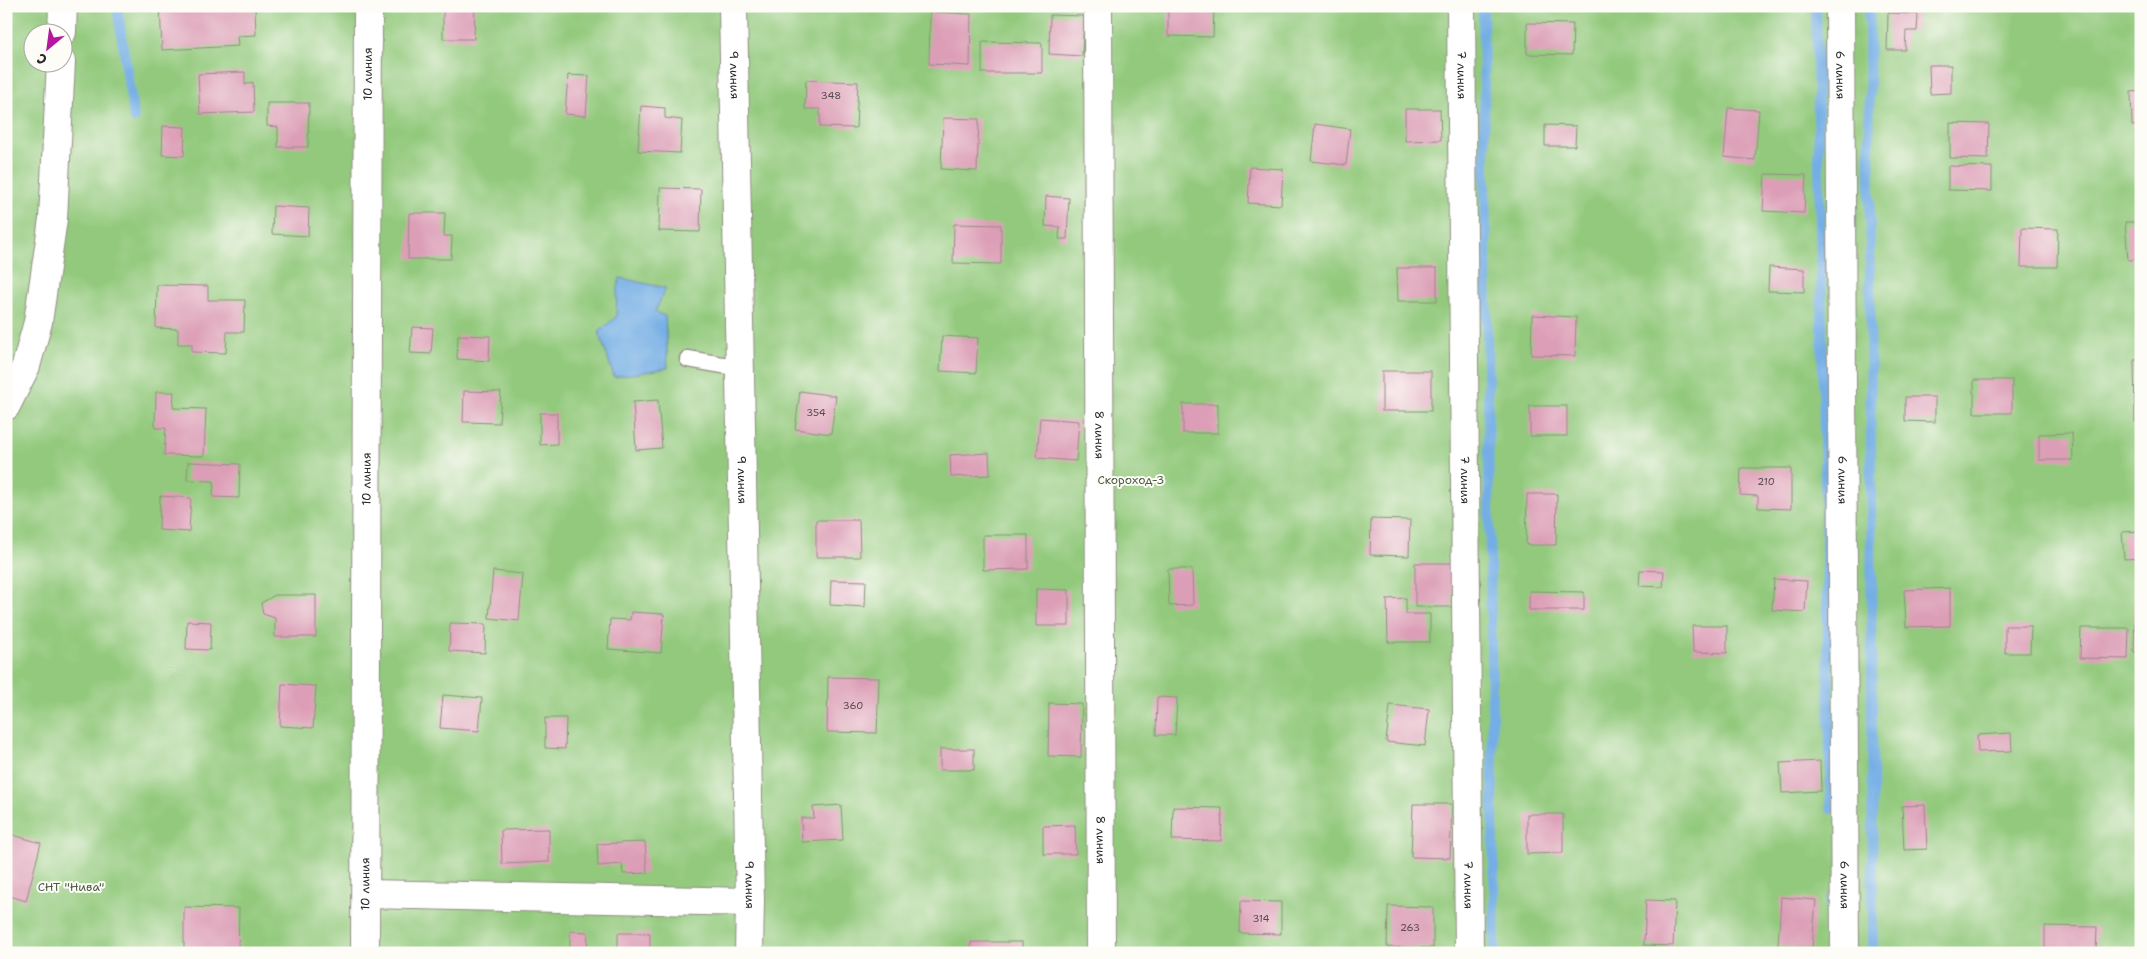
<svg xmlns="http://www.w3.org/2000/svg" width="2147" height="959" font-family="'Shantell Sans',sans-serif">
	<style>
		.green { fill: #92c97b; stroke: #5e7a53; fill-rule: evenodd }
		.water { fill: #75aee5; stroke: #506c88 }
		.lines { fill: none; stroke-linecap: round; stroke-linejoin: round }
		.stream { stroke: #75aee5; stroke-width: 10 }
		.building { fill: #dc9eb6 }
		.service-casing { stroke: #918c83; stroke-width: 19 }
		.minor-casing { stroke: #918c83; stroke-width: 30 }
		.service { stroke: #fff; stroke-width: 16 }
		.minor { stroke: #fff; stroke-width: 28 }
		.labels { text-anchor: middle; stroke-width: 4; stroke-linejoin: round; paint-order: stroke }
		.number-label { font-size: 10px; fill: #57484e }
		.street-label { font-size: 12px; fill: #2b2b2b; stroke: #fdfcf7 }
		.park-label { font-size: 12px; fill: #4a5a43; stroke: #fdfcf7 }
	</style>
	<rect width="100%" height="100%" fill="#fdfcf7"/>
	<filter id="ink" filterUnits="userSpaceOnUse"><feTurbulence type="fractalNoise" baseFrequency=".02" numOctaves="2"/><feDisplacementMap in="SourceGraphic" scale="10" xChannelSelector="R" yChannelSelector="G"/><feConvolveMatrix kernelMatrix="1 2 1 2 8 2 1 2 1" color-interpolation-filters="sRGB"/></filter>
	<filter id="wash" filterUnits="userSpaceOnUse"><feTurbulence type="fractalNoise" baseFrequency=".0096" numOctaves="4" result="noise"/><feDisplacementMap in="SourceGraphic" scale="20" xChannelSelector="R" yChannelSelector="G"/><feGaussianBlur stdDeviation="1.12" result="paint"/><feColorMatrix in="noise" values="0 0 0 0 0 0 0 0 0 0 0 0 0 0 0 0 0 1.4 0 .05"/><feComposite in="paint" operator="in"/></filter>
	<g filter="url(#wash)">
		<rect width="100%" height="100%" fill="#f7eddb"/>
		<path class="green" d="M6 6H2141V953H6ZM32 32H62V62H32Z"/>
		<polygon class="water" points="620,278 666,288 655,312 665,316 668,368 614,377 599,332 616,317 617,293"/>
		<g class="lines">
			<g class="stream">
				<polyline points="117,6 134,118"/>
				<polyline points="1483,6 1495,953"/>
				<polyline points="1816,6 1831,809"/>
				<polyline points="1869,6 1873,953"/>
				<polyline points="1831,953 1831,899"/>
			</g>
		</g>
		<g id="blocks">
			<g class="building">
				<polygon points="160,6 255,7 256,35 237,36 238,46 162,50"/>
				<polygon points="443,6 475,6 474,39 443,39"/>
				<polygon points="1168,6 1214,6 1213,37 1168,36"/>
				<polygon points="2025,6 2076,6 2076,9 2025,10"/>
				<polygon points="930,12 971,14 970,66 929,64"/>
				<polygon points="1888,13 1918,14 1917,31 1906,31 1905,50 1887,50"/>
				<polygon points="1050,15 1084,16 1082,56 1049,54"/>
				<polygon points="1527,23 1573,24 1572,55 1527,54"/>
				<polygon points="982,42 1042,43 1042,73 982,73"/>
				<polygon points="1929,65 1951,65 1951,93 1930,94"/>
				<polygon points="245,72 245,85 253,82 254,112 200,114 198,74"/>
				<polygon points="568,75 589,76 586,116 565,114"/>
				<polygon points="806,80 858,82 856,128 820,127 820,109 805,109"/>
				<polygon points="2141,91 2141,125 2132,126 2131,92"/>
				<polygon points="267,103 309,103 308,147 278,147 278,127 267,126"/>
				<polygon points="641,106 665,108 665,118 682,120 680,153 638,151"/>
				<polygon points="1728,108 1759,110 1755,160 1724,157"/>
				<polygon points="1405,109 1440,109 1441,140 1405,141"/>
				<polygon points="943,118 979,119 977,171 941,169"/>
				<polygon points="1950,123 1989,124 1988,159 1950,158"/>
				<polygon points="1315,124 1350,129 1346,165 1311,161"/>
				<polygon points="1545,125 1576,126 1575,146 1545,146"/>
				<polygon points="163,126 185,127 184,156 162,155"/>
				<polygon points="1948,166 1992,167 1992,191 1948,190"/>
				<polygon points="1250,167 1283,169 1281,205 1248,203"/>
				<polygon points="1765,174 1806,175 1804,213 1763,211"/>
				<polygon points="660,188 701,189 700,232 659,231"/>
				<polygon points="1046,196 1069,198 1067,239 1059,239 1060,227 1045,226"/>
				<polygon points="273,206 309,208 308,236 272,234"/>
				<polygon points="409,213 445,213 444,236 452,236 451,259 408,259"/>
				<polygon points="2125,222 2141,222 2141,259 2128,260"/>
				<polygon points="954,224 1001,225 1001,264 953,263"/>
				<polygon points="2022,228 2058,229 2057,267 2021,267"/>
				<polygon points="1769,267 1804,269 1804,292 1768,291"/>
				<polygon points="1397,268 1437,268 1437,301 1398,301"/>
				<polygon points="157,285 208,286 208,300 245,300 244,332 227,332 226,353 192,352 192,344 178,344 178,329 156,328"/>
				<polygon points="1532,315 1576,317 1575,356 1531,355"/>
				<polygon points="412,327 433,328 431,354 410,353"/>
				<polygon points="458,335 490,336 489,361 457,359"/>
				<polygon points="942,336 978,338 976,373 940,371"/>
				<polygon points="2134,360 2141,360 2141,422 2135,422"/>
				<rect x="1382" y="371" width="49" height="40"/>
				<rect x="1974" y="380" width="38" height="33"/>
				<polygon points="464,391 501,392 499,423 463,422"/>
				<polygon points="800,391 836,396 831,434 795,429"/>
				<polygon points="156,392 174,392 173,408 206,409 204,456 164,455 166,428 155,428"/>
				<polygon points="1905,397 1935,397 1935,422 1905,421"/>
				<polygon points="658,400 662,448 636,450 633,402"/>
				<rect x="1183" y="404" width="35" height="29"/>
				<rect x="1530" y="406" width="37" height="30"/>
				<polygon points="540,413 557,413 557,444 540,445"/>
				<polygon points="1040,418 1079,421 1076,461 1037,458"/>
				<polygon points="2072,433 2073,460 2039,460 2039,434"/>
				<polygon points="989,453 990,475 951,477 950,455"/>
				<polygon points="188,462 240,464 239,498 213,497 214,481 187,480"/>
				<polygon points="1741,468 1791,468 1791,509 1758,508 1758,496 1740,495"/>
				<polygon points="1527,494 1557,494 1556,545 1526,545"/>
				<polygon points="160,496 191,498 189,532 159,530"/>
				<polygon points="1371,519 1410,520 1409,556 1370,555"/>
				<polygon points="816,520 859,520 860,557 816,557"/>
				<polygon points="2141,531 2141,558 2124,559 2122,532"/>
				<polygon points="983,535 1028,535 1028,569 983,570"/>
				<polygon points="1415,563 1452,563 1453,607 1415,607"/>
				<polygon points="1168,569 1192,569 1193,605 1169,606"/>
				<polygon points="1640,570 1664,571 1663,587 1639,586"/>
				<polygon points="493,571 523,574 519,621 489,618"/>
				<polygon points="1774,579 1807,581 1805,612 1772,610"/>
				<polygon points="831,580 866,581 865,607 830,605"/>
				<polygon points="1950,588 1950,626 1906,627 1904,590"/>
				<polygon points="1036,589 1069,590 1069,626 1036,626"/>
				<polygon points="1529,591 1584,592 1584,610 1529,610"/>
				<polygon points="275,595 316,595 316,637 275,637 275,618 263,614 261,603"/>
				<polygon points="1406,598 1406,614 1430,614 1430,642 1388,642 1387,599"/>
				<polygon points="2135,601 2141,601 2141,652 2134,652"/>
				<polygon points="631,612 664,614 661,653 608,649 610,619 630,620"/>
				<polygon points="187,621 211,622 210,650 186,649"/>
				<polygon points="450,623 486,624 485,653 449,651"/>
				<polygon points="1692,626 1727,626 1727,653 1693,652"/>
				<polygon points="2005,626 2031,626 2030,653 2005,653"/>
				<polygon points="2081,628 2129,628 2128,659 2080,658"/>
				<polygon points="828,677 879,678 877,733 827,732"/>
				<polygon points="282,684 316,686 313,728 280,726"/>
				<polygon points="443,695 482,698 479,731 440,728"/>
				<polygon points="1157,697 1177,698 1175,735 1156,735"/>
				<polygon points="1049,703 1082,704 1081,757 1048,756"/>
				<polygon points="1390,705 1429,709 1425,746 1386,742"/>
				<polygon points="545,718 566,718 565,749 545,748"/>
				<polygon points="2011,733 2012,751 1978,752 1977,735"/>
				<rect x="940" y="749" width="34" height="21"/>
				<polygon points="1820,761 1821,791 1782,793 1780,763"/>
				<polygon points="1413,804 1452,804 1450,858 1411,857"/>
				<polygon points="841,805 843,840 802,842 801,818 814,818 813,807"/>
				<polygon points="1925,805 1927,849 1904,850 1902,806"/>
				<polygon points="1173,807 1222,808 1221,841 1172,840"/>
				<polygon points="1527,814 1563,814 1563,853 1527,854"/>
				<polygon points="2139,822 2141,823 2141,856 2138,856"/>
				<polygon points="1075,825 1076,854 1043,854 1043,826"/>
				<polygon points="549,829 549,862 502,864 501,830"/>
				<polygon points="6,833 41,843 26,901 6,895"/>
				<polygon points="645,842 647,873 623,874 622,864 598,866 597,844"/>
				<polygon points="1781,897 1816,900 1812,949 1778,946"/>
				<polygon points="1646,900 1675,901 1673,946 1644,945"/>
				<polygon points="1241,901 1281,902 1281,934 1240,933"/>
				<polygon points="1388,906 1433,907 1433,948 1387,947"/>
				<polygon points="184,907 239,908 238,953 184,953"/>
				<polygon points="2045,926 2097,927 2096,953 2045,953"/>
				<polygon points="570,931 588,932 587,953 570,953"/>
				<polygon points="618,933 650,933 650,952 618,953"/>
				<rect x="971" y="942" width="51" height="11"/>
			</g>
		</g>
	</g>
	<g filter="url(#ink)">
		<use href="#blocks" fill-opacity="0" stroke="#918c83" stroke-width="1"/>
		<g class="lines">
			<defs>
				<polyline id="service" points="688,359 740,368"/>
				<g id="minor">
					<path id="s1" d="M733 6 750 902 749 953"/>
					<path id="s2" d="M1098 6 1101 953"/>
					<path id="s3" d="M1461 6 1469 953"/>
					<path id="s4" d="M1840 6 1845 953"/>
					<polyline points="62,32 63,6"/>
					<polyline points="6,406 26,366 38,322 53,219 61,62"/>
					<polyline points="366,894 750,902"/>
					<path id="s5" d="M365 953 368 6"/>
				</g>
			</defs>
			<use href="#service" class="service-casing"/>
			<use href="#minor" class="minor-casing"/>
			<use href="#service" class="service"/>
			<use href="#minor" class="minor"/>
		</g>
	</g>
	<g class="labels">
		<g class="number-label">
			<text x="831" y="99">348</text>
			<text x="816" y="416">354</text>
			<text x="1766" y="485">210</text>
			<text x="853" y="709">360</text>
			<text x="1261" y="922">314</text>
			<text x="1410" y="931">263</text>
		</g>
		<g class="street-label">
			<text dy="4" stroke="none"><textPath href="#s5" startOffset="879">10 линия</textPath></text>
			<text dy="4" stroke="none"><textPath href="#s1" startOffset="69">9 линия</textPath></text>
			<text dy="4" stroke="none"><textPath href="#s3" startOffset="69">7 линия</textPath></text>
			<text dy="4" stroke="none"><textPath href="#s4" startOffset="69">6 линия</textPath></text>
			<text dy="4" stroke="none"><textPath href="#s2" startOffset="429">8 линия</textPath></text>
			<text dy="4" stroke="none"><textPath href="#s1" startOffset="474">9 линия</textPath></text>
			<text dy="4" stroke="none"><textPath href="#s5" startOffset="474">10 линия</textPath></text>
			<text dy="4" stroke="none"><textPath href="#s3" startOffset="474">7 линия</textPath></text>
			<text dy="4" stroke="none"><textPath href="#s4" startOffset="474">6 линия</textPath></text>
			<text dy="4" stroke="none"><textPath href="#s2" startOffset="834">8 линия</textPath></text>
			<text dy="4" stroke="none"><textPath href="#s1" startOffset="879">9 линия</textPath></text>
			<text dy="4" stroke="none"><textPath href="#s3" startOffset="879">7 линия</textPath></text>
			<text dy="4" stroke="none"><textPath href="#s4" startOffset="879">6 линия</textPath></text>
			<text dy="4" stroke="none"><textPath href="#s5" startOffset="69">10 линия</textPath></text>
		</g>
		<g class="park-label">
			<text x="1131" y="484">Скороход-3</text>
			<text x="71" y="891">СНТ "Нива"</text>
		</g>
	</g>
	<rect width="2147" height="959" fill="none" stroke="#fdfcf7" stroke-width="25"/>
	<g transform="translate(48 48) rotate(209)"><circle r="24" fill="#fdfcf7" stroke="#a9a8a5"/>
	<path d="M0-4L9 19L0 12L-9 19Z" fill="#b5179e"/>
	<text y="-8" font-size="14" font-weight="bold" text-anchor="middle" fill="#2b2b2b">С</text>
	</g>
</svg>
